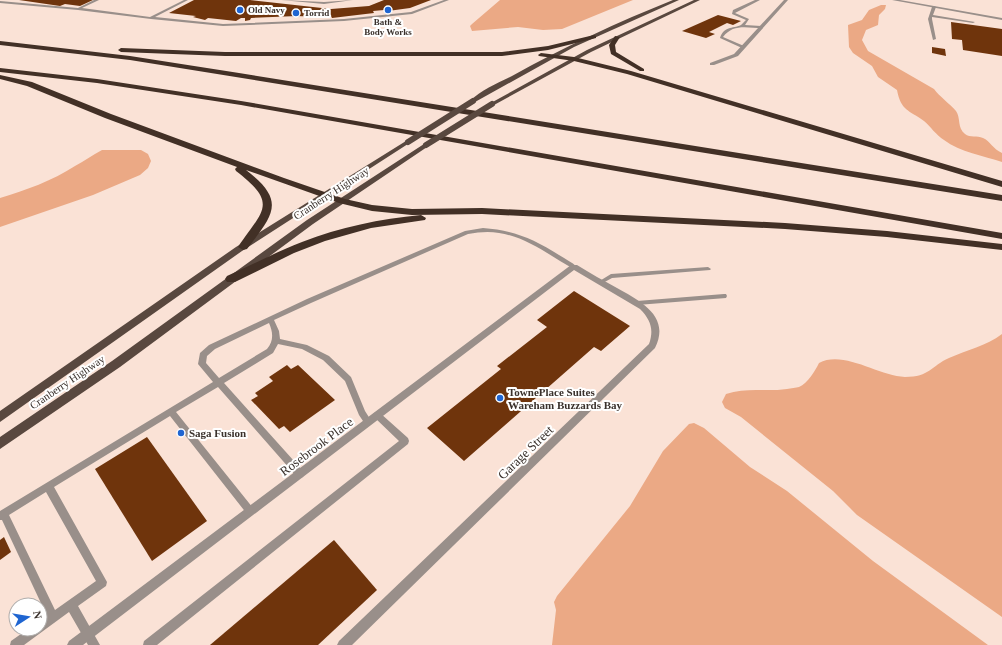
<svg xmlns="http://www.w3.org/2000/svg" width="1002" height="645" font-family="Georgia,serif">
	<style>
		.green { fill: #eba985 }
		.building { fill: #6f340c }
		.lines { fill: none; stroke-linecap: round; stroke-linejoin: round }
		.lane { fill: #998f8a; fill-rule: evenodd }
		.street { fill: #998f8a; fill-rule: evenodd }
		.primary { fill: #59483f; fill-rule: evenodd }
		.highway { fill: #423026; fill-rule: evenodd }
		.primary-bridge { stroke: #59483f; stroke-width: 6 }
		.poi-dot { fill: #1f65d1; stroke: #fff; stroke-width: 1.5 }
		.labels { text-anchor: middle; stroke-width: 4; stroke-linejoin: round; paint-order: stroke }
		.far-poi-label { font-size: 9px; font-weight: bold; fill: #3a312c; stroke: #fff; text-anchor: start }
		.street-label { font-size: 11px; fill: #3a312c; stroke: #fff }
		.poi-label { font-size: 11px; font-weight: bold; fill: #3a312c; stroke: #fff; text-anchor: start }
		.near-street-label { font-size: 13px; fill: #3a312c; stroke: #fff }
	</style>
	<rect width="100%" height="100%" fill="#fae2d6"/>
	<g class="green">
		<polygon points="500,0 633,0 562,29 543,30 518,27 472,31 470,26 472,24"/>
		<path d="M881 5H886L885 9 879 15 878 25 866 30 862 40 868 51 934 89C940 97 949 103 956 111 961 118 957 128 965 134 970 138 977 135 983 138 990 141 993 149 1002 153V162C984 156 960 152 944 140 936 135 931 127 924 121 909 110 901 111 897 90L878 77 872 66 853 53 849 47 848 25 862 20 869 10Z"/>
		<path d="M102 150H141L148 154 151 161 148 168 140 175 93 195 0 227V198C26 190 52 181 75 166 85 161 92 155 102 150Z"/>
		<path d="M1002 334V617L857 515 833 491 741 417 725 408 722 402 726 394C746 387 766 392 787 389 791 388 796 388 799 387 808 383 815 371 819 363 844 350 878 376 905 377 930 377 931 366 949 358 967 350 986 346 1002 334Z"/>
		<polygon points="694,423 704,428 750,467 787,491 873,561 988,645 552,645 556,610 554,602 557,596 630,506 663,451 689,424"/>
	</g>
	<g class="building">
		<polygon points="19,0 93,0 80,6 65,4 60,6"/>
		<polygon points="194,0 250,0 331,9 369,6 384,0 431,0 410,8 388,11 384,10 373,11 374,13 332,18 331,16 323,16 320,17 297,16 251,18 250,20 245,21 245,18 241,18 236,21 208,18 205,20 193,17 196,16 169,13"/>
		<polygon points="718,15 741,21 733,25 727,23 709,32 715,34 706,38 682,31"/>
		<polygon points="951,22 1002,29 1002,56 963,50 962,40 952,39"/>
		<polygon points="932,47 945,49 946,56 932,53"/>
		<polygon points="574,291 630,326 601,351 594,347 464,461 427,428 501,369 497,366 547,327 537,320"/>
		<polygon points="287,365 291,369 298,365 335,400 290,432 284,426 279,429 251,400 258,396 255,393 273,381 269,377"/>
		<polygon points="147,437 207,521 152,561 95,469"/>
		<polygon points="4,537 11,552 0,560 0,540"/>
		<polygon points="334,540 377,590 318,645 210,645"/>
	</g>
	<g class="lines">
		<g class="lane">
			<polygon points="94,0 99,0 82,8 150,17 184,0 188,0 155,17 223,24 344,19 411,12 444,0 449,0 412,14 344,21 223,26 151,19 78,10 0,3 0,1 78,8"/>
			<polygon points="281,0 324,2 353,0 324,4"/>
			<path d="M755 0H760L735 13 749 19 745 25 761 26 762 28C748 28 733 23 723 37L744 46V48H742L720 38C724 26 732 29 741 25 742 24 745 21 746 20L732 14 733 10Z"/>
			<polygon points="934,6 936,7 933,15 975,22 973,23 932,17 932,19 936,39 933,40 928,19 932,7"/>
			<path d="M483 228C513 230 534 239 559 255 565 259 572 262 577 267L576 268H572C549 255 526 237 499 233 489 231 479 232 468 234L311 303 274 320 279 331 280 339 307 345 329 356 351 377 365 411 372 422 371 424 368 425 365 424 359 415 345 381 323 360 302 349 278 344 273 353 224 383 303 471 304 474 303 477 300 478 297 477 218 387 176 412 253 508 255 511 253 514 250 515 247 514 170 416 54 487 107 582 106 586 78 606 100 645H88L69 612 24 645H10L11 641 28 629H40V621L47 616 2 520H0V511L213 382 198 364 200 353 209 345 307 299 465 231ZM269 323C273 332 274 341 267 349L219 378 206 363 207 356 215 349ZM46 492 96 581 55 610 9 515Z"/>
			<polygon points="708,267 711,269 710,270 612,278 601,284 598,282 611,274"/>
			<polygon points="724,294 726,294 727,296 726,298 637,305 634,303 637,301"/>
			<polygon points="377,412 380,413 408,438 409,441 408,444 157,645 143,645 144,641 399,441 374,417 373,415 374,413"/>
		</g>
		<g class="street">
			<polygon points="784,0 788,0 738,56 714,65 710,65 710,63 734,54"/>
			<polygon points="892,0 900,0 1002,18 1002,20"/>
			<path d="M571 265H577C590 273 604 281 617 288 640 301 671 316 655 348L352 645H337L339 641 649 344C654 330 651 320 640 309L574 270 83 645H67L69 641Z"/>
		</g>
		<g class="primary">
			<path d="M673 0H679L574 47 475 102 470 101C481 90 498 83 512 76 564 47 618 22 673 0Z"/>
			<polygon points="694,0 700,0 591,52 494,105 489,104 587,50"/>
			<polygon points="406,141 411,142 242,251 0,422 0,411 236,247"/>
			<polygon points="424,144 430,145 313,224 120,367 0,449 0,437 112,361 307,220"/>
		</g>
		<g class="highway">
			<polygon points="594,35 596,36 596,38 548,50 502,56 225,56 121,52 118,50 121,48 225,52 502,52 548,46"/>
			<polygon points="615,36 620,37 615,45 616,52 644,69 644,71 640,71 611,54 609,45"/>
			<polygon points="0,41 130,56 239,73 1002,195 1002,201 130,60 0,45"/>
			<polygon points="541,53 574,57 631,71 1002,181 1002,187 627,74 574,61 539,56 538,55"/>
			<polygon points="0,68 97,79 241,101 1002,233 1002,239 241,105 97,83 0,72"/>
			<path d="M0 75 32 82 111 114 284 178 345 199 372 205 412 209 482 208 785 223 887 231 1002 244V250L887 237 785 229 482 214 412 215 372 211 339 203 246 170C287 201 273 215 247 249L243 250 238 247C263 210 279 204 236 171L235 169 237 167 105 118 27 86 0 79Z"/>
			<path d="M421 215 426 218 425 220 371 228 325 241 294 253 235 282H227L225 279 227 276C252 265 276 252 302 242 340 227 380 219 421 215Z"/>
		</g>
		<g class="primary-bridge">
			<polyline points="408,142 473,101"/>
			<polyline points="426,145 492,104"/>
		</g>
	</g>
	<g class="poi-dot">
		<circle cx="240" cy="10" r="4"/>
		<circle cx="388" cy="10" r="4"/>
		<circle cx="296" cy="13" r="4"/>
		<circle cx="500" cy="398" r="4"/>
		<circle cx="181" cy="433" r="4"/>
	</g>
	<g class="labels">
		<g class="far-poi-label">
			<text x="248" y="13">Old Navy</text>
			<text x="304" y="16">Torrid</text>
			<text x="388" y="25" text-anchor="middle">Bath &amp;<tspan x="388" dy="10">Body Works</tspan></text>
		</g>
		<g class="street-label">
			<text transform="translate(331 193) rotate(-33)" y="4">Cranberry Highway</text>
			<text transform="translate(67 382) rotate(-34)" y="4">Cranberry Highway</text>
		</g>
		<g class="poi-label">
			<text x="508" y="396">TownePlace Suites<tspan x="508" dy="13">Wareham Buzzards Bay</tspan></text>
			<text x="189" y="437">Saga Fusion</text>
		</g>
		<g class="near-street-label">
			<text transform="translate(316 446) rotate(-37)" y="5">Rosebrook Place</text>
			<text transform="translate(525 452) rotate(-44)" y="5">Garage Street</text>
		</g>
	</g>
	<g transform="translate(28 617) rotate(78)"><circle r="19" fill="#ffffff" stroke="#b0adab"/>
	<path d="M0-3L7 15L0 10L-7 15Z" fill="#1f65d1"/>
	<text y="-6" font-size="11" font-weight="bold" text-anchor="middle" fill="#3a312c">N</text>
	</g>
</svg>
